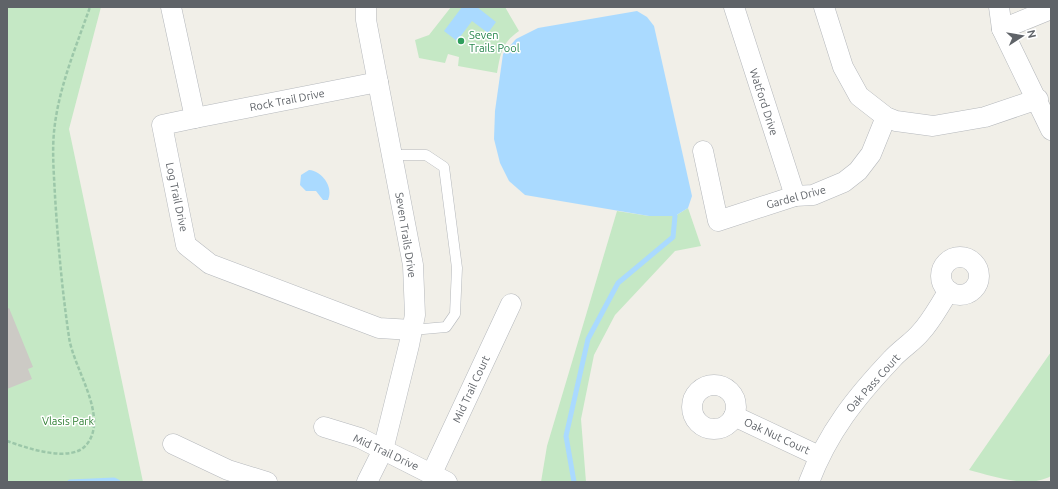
<svg xmlns="http://www.w3.org/2000/svg" width="1058" height="489" font-family="Ubuntu,sans-serif">
	<style>
		.green { fill: #c5e8c5 }
		.water { fill: #aadaff }
		.lines { fill: none; stroke-linecap: round; stroke-linejoin: round }
		.stream { stroke: #aadaff; stroke-width: 5 }
		.building { fill: #cccac5 }
		.service-casing { stroke: #b5b8bc; stroke-width: 11 }
		.minor-casing { stroke: #b5b8bc; stroke-width: 21 }
		.path { stroke: #9cc7a9; stroke-width: 2.5; stroke-dasharray: 4 2; stroke-linecap: butt }
		.service { stroke: #fff; stroke-width: 10 }
		.minor { stroke: #fff; stroke-width: 20 }
		.leisure-dot { fill: #2e9e5b; stroke: #fff; stroke-width: 1.5 }
		.labels { text-anchor: middle; stroke-width: 3; stroke-linejoin: round; paint-order: stroke }
		.leisure-label { font-size: 11px; fill: #27864d; stroke: #fff; text-anchor: start }
		.street-label { font-size: 11px; fill: #5f6368; stroke: #fff }
		.park-label { font-size: 11px; fill: #348238; stroke: #fff }
	</style>
	<rect width="100%" height="100%" fill="#f1efe8"/>
	<g class="green">
		<polygon points="7,7 101,7 69,129 143,482 7,482"/>
		<path d="M451 7H505L519 31C501 44 501 52 497 73L458 66 459 57 448 54 445 63 419 58 415 40 429 35Z"/>
		<polygon points="688,208 701,246 675,251 615,315 594,355 581,419 586,482 541,482 547,446 617,211 649,216 675,216"/>
		<path d="M1051 352V476C1028 489 993 476 969 470Z"/>
	</g>
	<g class="water">
		<polygon points="462,7 477,7 496,22 488,33 472,21 457,41 444,31"/>
		<polygon points="637,11 647,17 654,26 692,196 688,208 675,216 649,216 525,195 509,181 500,163 494,139 495,111 503,54 516,39 538,28"/>
		<path d="M309 170C322 171 334 187 328 200H323L316 191H306L300 185 301 175Z"/>
	</g>
	<g class="lines">
		<g class="stream">
			<polyline points="70,482 114,480 118,482"/>
			<polyline points="574,482 566,436 588,339 618,283 673,237 675,216"/>
		</g>
	</g>
	<polygon class="building" points="9,308 33,367 28,369 32,379 7,389 7,309"/>
	<g class="lines">
		<defs>
			<polyline id="service" points="392,155 426,155 444,167 457,268 455,314 446,327 412,330"/>
			<g id="minor">
				<polyline points="171,7 195,118 162,125 186,245 210,264 379,328 412,330"/>
				<polyline points="366,7 366,20 413,265 415,315 409,345 383,450 367,482"/>
				<polyline points="734,7 795,196"/>
				<polyline points="824,7 843,67 859,96 886,117 896,121 933,126 985,117 1038,99"/>
				<polyline points="999,7 1002,29 1051,130"/>
				<polyline points="1002,29 1051,9"/>
				<polyline points="195,118 378,82"/>
				<polyline points="703,151 718,221 795,196 813,195 844,182 858,171 871,154 886,117"/>
				<circle cx="960" cy="276" r="19"/>
				<circle cx="714" cy="407" r="22"/>
				<polyline points="734,416 819,456"/>
				<polyline points="324,427 360,438 447,482"/>
				<polyline points="173,444 228,470 267,482"/>
				<polyline points="432,473 511,304"/>
				<path d="M809 482C828 432 856 397 892 359 901 349 913 342 921 332 932 320 940 304 949 291"/>
			</g>
		</defs>
		<use href="#service" class="service-casing"/>
		<use href="#minor" class="minor-casing"/>
		<path class="path" d="M7 441C27 448 72 464 87 444 109 416 73 368 69 337 62 290 58 243 55 196 54 175 52 153 54 132 58 89 76 47 90 7"/>
		<use href="#service" class="service"/>
		<use href="#minor" class="minor"/>
	</g>
	<circle class="leisure-dot" cx="461" cy="41" r="4"/>
	<g class="labels">
		<g class="leisure-label">
			<text x="469" y="39">Seven<tspan x="469" dy="13">Trails Pool</tspan></text>
		</g>
		<g class="street-label">
			<text transform="translate(287 100) rotate(-11)" y="4">Rock Trail Drive</text>
			<text transform="translate(764 102) rotate(72)" y="4">Watford Drive</text>
			<text transform="translate(177 197) rotate(78)" y="4">Log Trail Drive</text>
			<text transform="translate(796 197) rotate(-15)" y="4">Gardel Drive</text>
			<text transform="translate(406 235) rotate(81)" y="4">Seven Trails Drive</text>
			<text transform="translate(873 383) rotate(-48)" y="4">Oak Pass Court</text>
			<text transform="translate(471 389) rotate(-65)" y="4">Mid Trail Court</text>
			<text transform="translate(777 436) rotate(25)" y="4">Oak Nut Court</text>
			<text transform="translate(386 452) rotate(25)" y="4">Mid Trail Drive</text>
		</g>
		<g class="park-label">
			<text x="68" y="425">Vlasis Park</text>
		</g>
	</g>
	<rect width="1058" height="489" fill="none" stroke="#5f6368" stroke-width="16"/>
	<g transform="translate(1022 36) rotate(78)" stroke="#ffffff" stroke-width="3" paint-order="stroke">
	<path d="M0-3L7 15L0 10L-7 15Z" fill="#5f6368"/>
	<text y="-6" font-size="11" font-weight="bold" text-anchor="middle" fill="#5f6368">N</text>
	</g>
</svg>
